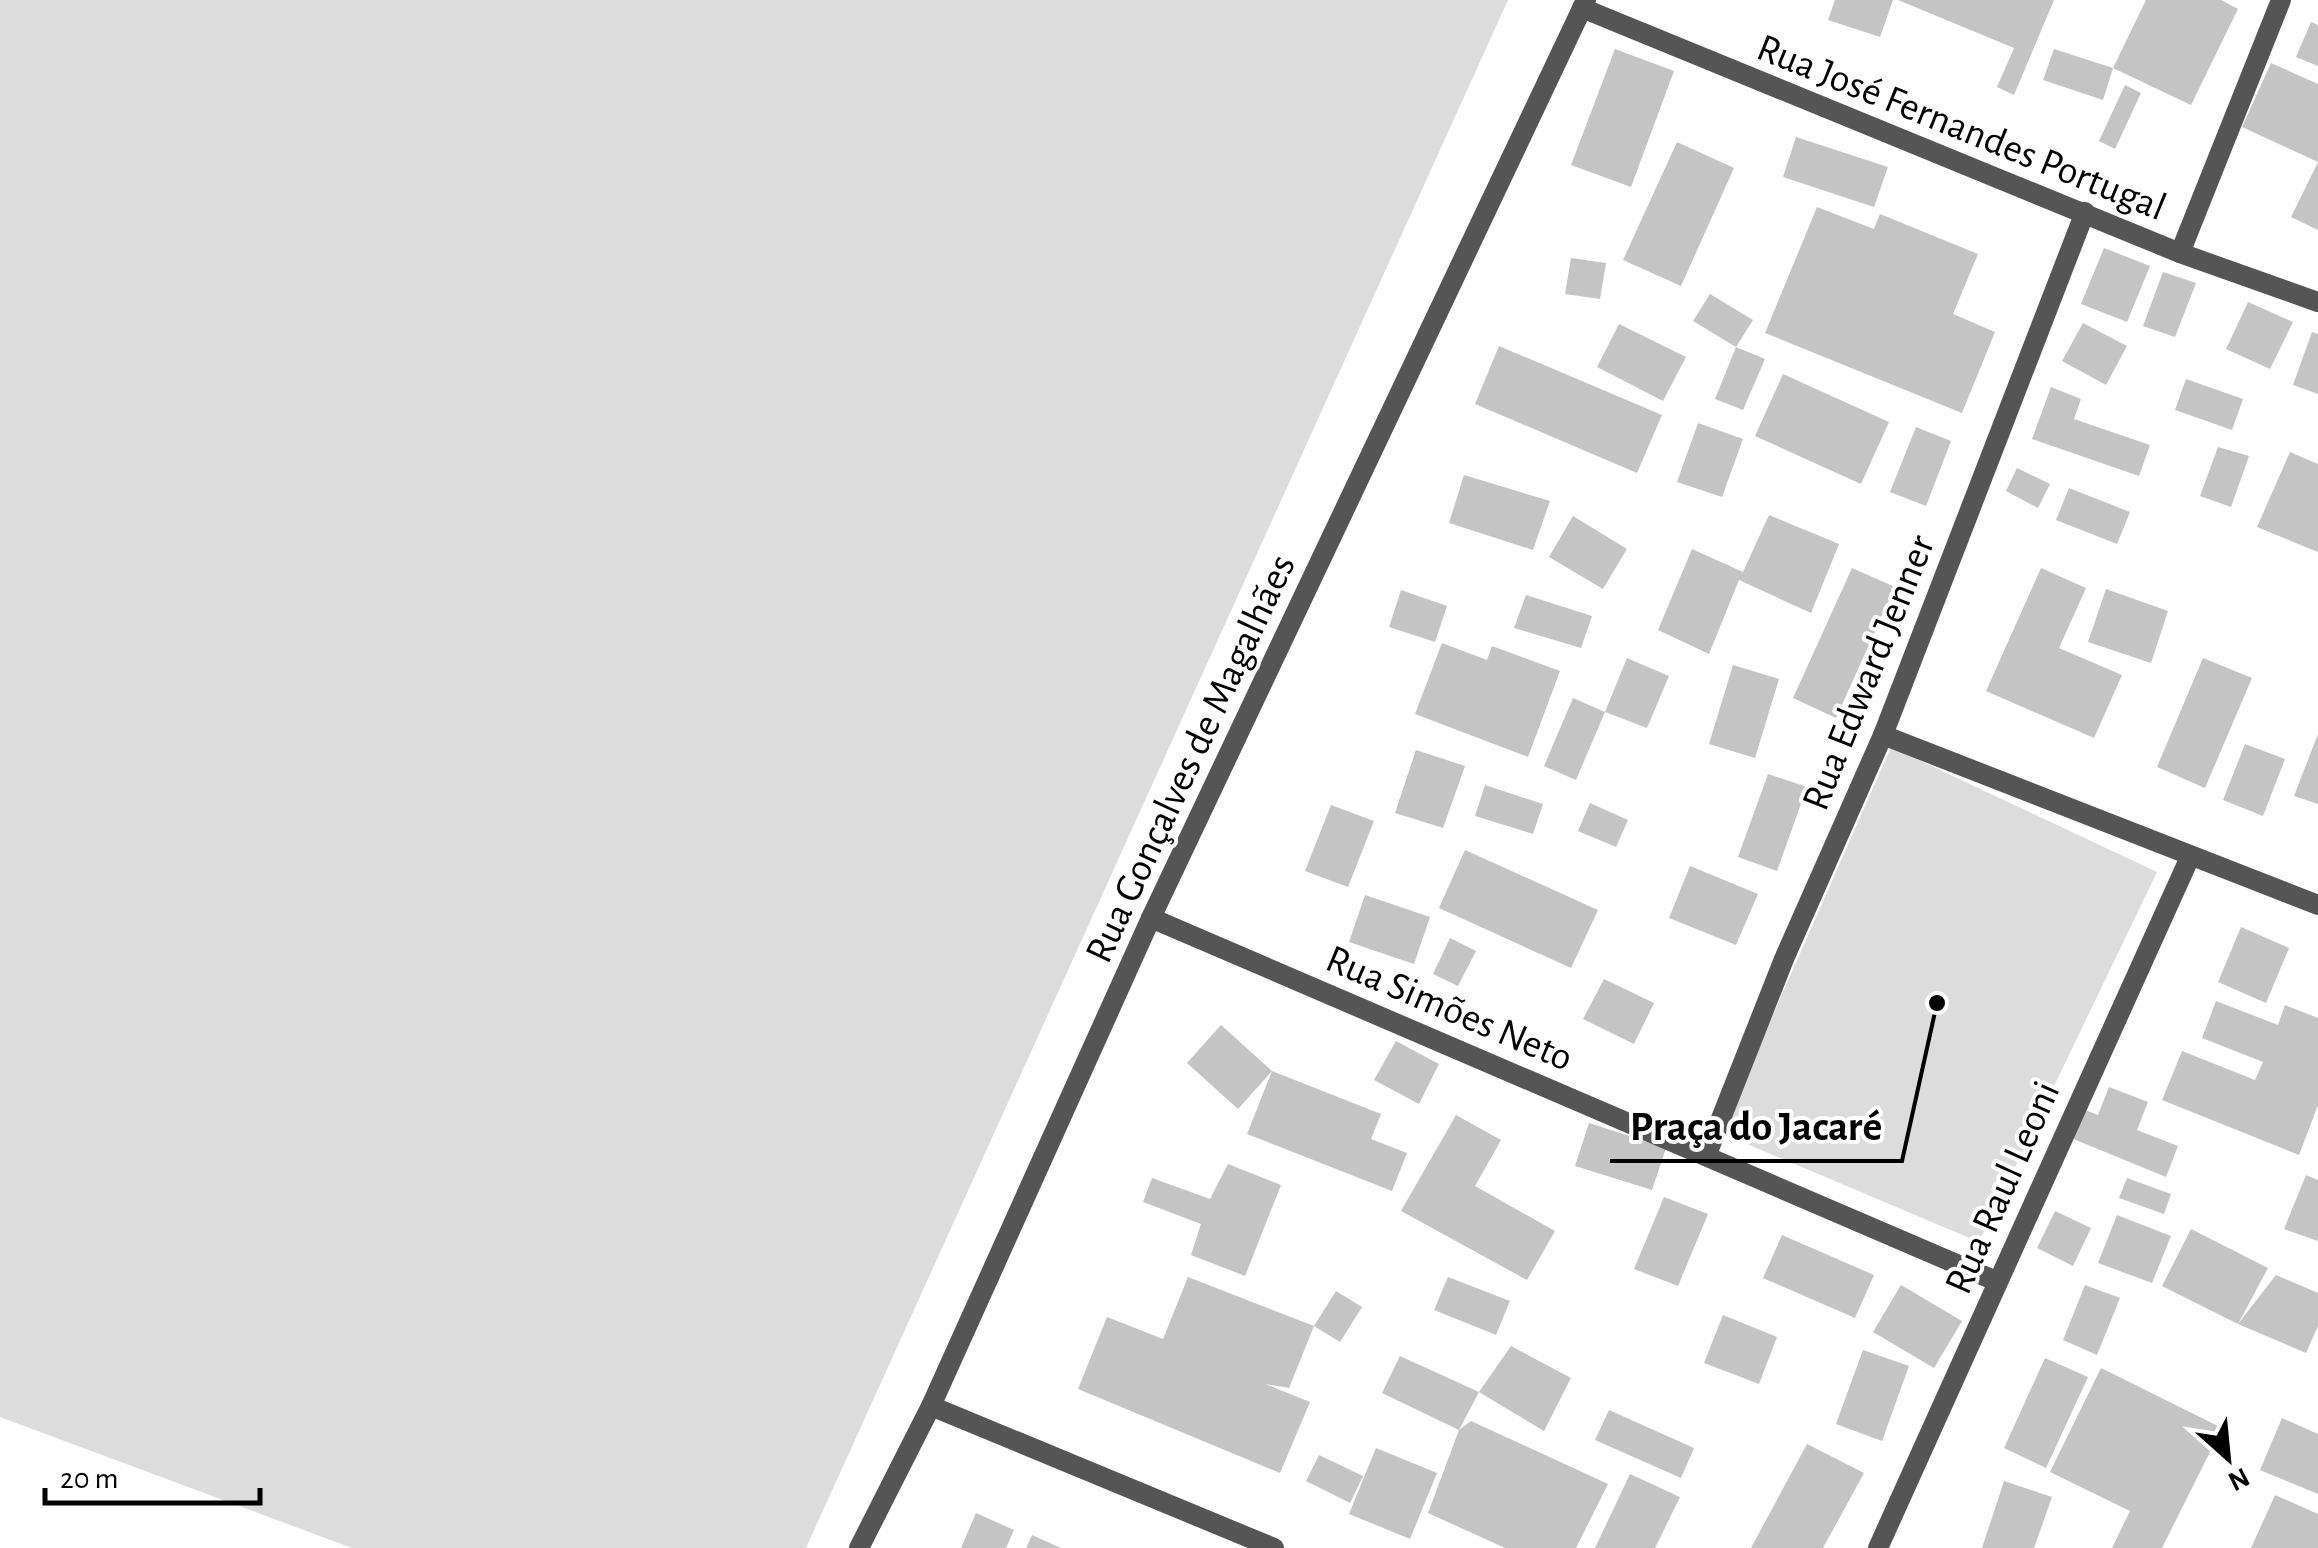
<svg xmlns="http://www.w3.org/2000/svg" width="2318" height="1548" font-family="'Alegreya Sans',sans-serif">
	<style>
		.green { fill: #dcdcdc }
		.building { fill: #c4c4c4 }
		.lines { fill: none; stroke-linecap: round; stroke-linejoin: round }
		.minor { stroke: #555; stroke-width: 20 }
		.labels { text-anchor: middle; stroke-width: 8; stroke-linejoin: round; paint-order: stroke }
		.street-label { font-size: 40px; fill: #000; stroke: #fff }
		.leader { fill: none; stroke: #000; stroke-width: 4 }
		.callout-dot { fill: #000; stroke: #fff; stroke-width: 4 }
		.callout-label { font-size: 42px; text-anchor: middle; font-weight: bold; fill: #000; stroke: #fff; stroke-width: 8; stroke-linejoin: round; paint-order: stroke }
	</style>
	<rect width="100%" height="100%" fill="#fff"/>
	<g class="green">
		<polygon points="0,0 1508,0 806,1548 352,1548 0,1417"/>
		<polygon points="1891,747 2157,872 1979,1242 1721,1133"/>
	</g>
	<g class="building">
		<polygon points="1835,0 1893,0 1880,37 1828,20"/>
		<polygon points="1898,0 2054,0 2014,95 1997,87 2014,48"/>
		<polygon points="2146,0 2221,0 2238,9 2191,105 2113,68"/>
		<polygon points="2311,22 2318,25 2318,66 2296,57"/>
		<polygon points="1615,49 1674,71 1631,187 1571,165"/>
		<polygon points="2054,49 2113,68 2103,100 2043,80"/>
		<polygon points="2271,63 2318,84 2318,230 2291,217 2318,162 2242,127"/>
		<polygon points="2125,85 2141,93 2115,149 2099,141"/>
		<polygon points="1796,137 1888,167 1874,207 1783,177"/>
		<polygon points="1677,142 1734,168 1681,286 1623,260"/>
		<polygon points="1817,207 1874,229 1880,214 1978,254 1953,314 1995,332 1962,413 1765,333"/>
		<polygon points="2104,248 2150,266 2127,322 2081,304"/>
		<polygon points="1571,258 1606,263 1600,299 1565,294"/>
		<polygon points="2163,272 2196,283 2175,337 2143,326"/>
		<polygon points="1710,294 1753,320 1736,347 1693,321"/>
		<polygon points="2248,302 2293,322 2270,369 2226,349"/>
		<polygon points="2083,323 2127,346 2106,385 2062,361"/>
		<polygon points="1619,324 1686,357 1663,401 1597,367"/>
		<polygon points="2312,332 2318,334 2318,394 2293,385"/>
		<polygon points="1499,346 1662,415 1637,473 1475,404"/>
		<polygon points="1736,347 1765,359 1743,410 1715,399"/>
		<polygon points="1783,374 1889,422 1861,484 1755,436"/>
		<polygon points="2186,379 2243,399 2232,430 2175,410"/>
		<polygon points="2051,387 2081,399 2074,419 2150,445 2139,476 2032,439"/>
		<polygon points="1698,423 1743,439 1722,497 1677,482"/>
		<polygon points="1916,427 1951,441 1926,506 1890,492"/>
		<polygon points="2218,447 2249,456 2231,507 2200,496"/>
		<polygon points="2290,452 2318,464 2318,552 2257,527"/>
		<polygon points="2017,468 2050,484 2038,508 2006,491"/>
		<polygon points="1464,475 1550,501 1533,550 1449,523"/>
		<polygon points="2069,488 2130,512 2117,544 2056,520"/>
		<polygon points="1769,515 1839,544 1811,613 1739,580 1709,654 1658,630 1692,549 1743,572"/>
		<polygon points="1573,516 1627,549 1603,589 1549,557"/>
		<polygon points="1852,568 1895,587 1836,718 1793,698"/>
		<polygon points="2041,568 2086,588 2059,648 2122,675 2094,738 1986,691"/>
		<polygon points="2106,589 2168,611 2151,663 2088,642"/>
		<polygon points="1401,590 1447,606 1435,642 1389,627"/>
		<polygon points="1526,595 1592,616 1581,648 1514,628"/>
		<polygon points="1442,643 1487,660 1492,646 1560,671 1528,757 1415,714"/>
		<polygon points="1627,658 1669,676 1647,728 1605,712 1576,780 1544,766 1573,698 1605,712"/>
		<polygon points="2203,658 2252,678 2205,788 2157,767"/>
		<polygon points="1733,665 1779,679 1755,758 1709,744"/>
		<polygon points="2318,734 2318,804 2294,796"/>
		<polygon points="2245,744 2285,759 2263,816 2223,800"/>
		<polygon points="1416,750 1465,766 1443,828 1395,813"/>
		<polygon points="1768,774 1807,787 1777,871 1738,857"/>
		<polygon points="1485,785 1543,804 1533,834 1475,816"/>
		<polygon points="1590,803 1628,820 1616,847 1578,831"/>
		<polygon points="1331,805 1374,821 1348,887 1305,871"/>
		<polygon points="1465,850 1598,910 1571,968 1439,908"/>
		<polygon points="1690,866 1758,894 1736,945 1669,918"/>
		<polygon points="1365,895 1430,917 1414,964 1349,942"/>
		<polygon points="2241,927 2289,948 2266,1003 2218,982"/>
		<polygon points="1450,938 1476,951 1458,986 1433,974"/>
		<polygon points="1604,979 1654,1003 1634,1044 1583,1019"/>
		<polygon points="2216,1001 2278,1025 2285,1005 2318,1018 2318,1105 2299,1155 2162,1100 2182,1051 2255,1080 2263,1062 2202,1038"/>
		<polygon points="1221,1025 1272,1071 1238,1109 1187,1063"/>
		<polygon points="1396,1041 1439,1064 1419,1104 1374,1080"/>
		<polygon points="1272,1071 1381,1114 1371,1139 1407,1153 1392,1191 1247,1134"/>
		<polygon points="2109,1087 2148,1102 2137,1130 2178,1146 2166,1177 2071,1138 2083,1109 2098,1115"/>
		<polygon points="1456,1115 1501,1140 1475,1186 1555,1231 1527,1280 1401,1211"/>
		<polygon points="1589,1123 1666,1148 1652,1190 1575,1166"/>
		<polygon points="1228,1164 1281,1185 1245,1276 1191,1255 1201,1224 1143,1202 1152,1178 1210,1199"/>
		<polygon points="2306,1175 2318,1180 2318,1241 2284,1229"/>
		<polygon points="2127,1178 2171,1194 2164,1214 2119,1198"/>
		<polygon points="1664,1197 1708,1214 1678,1286 1634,1269"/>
		<polygon points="2055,1211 2091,1228 2073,1266 2037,1248"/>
		<polygon points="2117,1215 2171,1236 2152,1283 2098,1263"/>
		<polygon points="2191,1229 2268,1268 2238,1324 2162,1286"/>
		<polygon points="1782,1235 1874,1275 1855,1318 1763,1278"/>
		<polygon points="2276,1275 2318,1293 2318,1326 2306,1353 2238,1324"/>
		<polygon points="1188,1277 1314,1326 1289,1388 1265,1384 1310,1402 1280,1473 1078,1389 1107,1317 1163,1339"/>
		<polygon points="1448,1277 1510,1301 1496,1335 1434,1310"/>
		<polygon points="1901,1285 1962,1321 1934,1368 1873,1332"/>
		<polygon points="2085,1285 2120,1298 2097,1355 2063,1340"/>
		<polygon points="1336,1291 1362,1307 1340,1342 1314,1326"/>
		<polygon points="1723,1315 1777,1337 1759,1384 1704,1363"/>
		<polygon points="1511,1346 1571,1378 1544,1431 1479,1392"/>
		<polygon points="1863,1350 1909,1366 1882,1441 1836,1424"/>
		<polygon points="1400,1356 1479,1392 1459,1430 1382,1393"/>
		<polygon points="2045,1358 2088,1377 2046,1468 2004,1448"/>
		<polygon points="2101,1368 2222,1428 2162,1548 2112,1548 2130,1511 2050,1472"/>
		<polygon points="1609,1410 1694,1448 1681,1478 1595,1440"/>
		<polygon points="2282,1418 2318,1434 2318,1494 2260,1470"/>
		<polygon points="1471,1421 1608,1484 1576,1548 1505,1548 1428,1513 1459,1430"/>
		<polygon points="1807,1444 1864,1473 1823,1548 1751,1548"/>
		<polygon points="1376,1448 1437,1473 1410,1539 1349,1514"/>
		<polygon points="1319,1455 1363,1476 1350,1503 1306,1481"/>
		<polygon points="1630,1474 1680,1497 1655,1548 1595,1548"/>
		<polygon points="2004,1481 2052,1497 2034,1548 1982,1548"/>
		<polygon points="2275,1495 2318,1514 2318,1548 2251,1548"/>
		<polygon points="976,1513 1014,1530 1006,1548 961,1548"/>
		<polygon points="1032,1535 1061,1548 1026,1548"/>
	</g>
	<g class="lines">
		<g class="minor">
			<polyline points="1582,8 2180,253 2318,302"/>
			<polyline points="2180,253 2281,0"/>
			<polyline points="1883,735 2318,905"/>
			<polyline points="1151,918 1996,1281"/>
			<polyline points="1707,1154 1784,959 1883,735 2085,212"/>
			<polyline points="931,1406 1274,1548"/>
			<polyline points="859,1548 931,1406 1151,918 1586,0"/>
			<polyline points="1878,1548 2190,857"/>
		</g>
	</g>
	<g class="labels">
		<g class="street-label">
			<text transform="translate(1962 126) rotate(22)" y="14">Rua José Fernandes Portugal</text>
			<text transform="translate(1867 672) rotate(-68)" y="14">Rua Edward Jenner</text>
			<text transform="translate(1189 758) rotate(-65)" y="14">Rua Gonçalves de Magalhães</text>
			<text transform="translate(1450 1007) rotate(23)" y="14">Rua Simões Neto</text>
			<text transform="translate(2001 1187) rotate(-66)" y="14">Rua Raul Leoni</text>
		</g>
	</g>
	<path class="leader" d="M1937 1003L1902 1161H1610"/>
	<circle class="callout-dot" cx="1937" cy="1003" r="10"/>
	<g class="callout-label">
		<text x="1756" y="1140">Praça do Jacaré</text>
	</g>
	<g transform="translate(2228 1458) rotate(153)" stroke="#ffffff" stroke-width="8" paint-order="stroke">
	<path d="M0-8L18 38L0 25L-18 38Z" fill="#000000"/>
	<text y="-15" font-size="28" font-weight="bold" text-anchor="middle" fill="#000000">N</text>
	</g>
	<path d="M45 1488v15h215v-15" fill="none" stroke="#000000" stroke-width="5"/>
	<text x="60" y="1488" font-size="30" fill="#000000" stroke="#ffffff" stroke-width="8" paint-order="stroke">20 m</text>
</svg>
